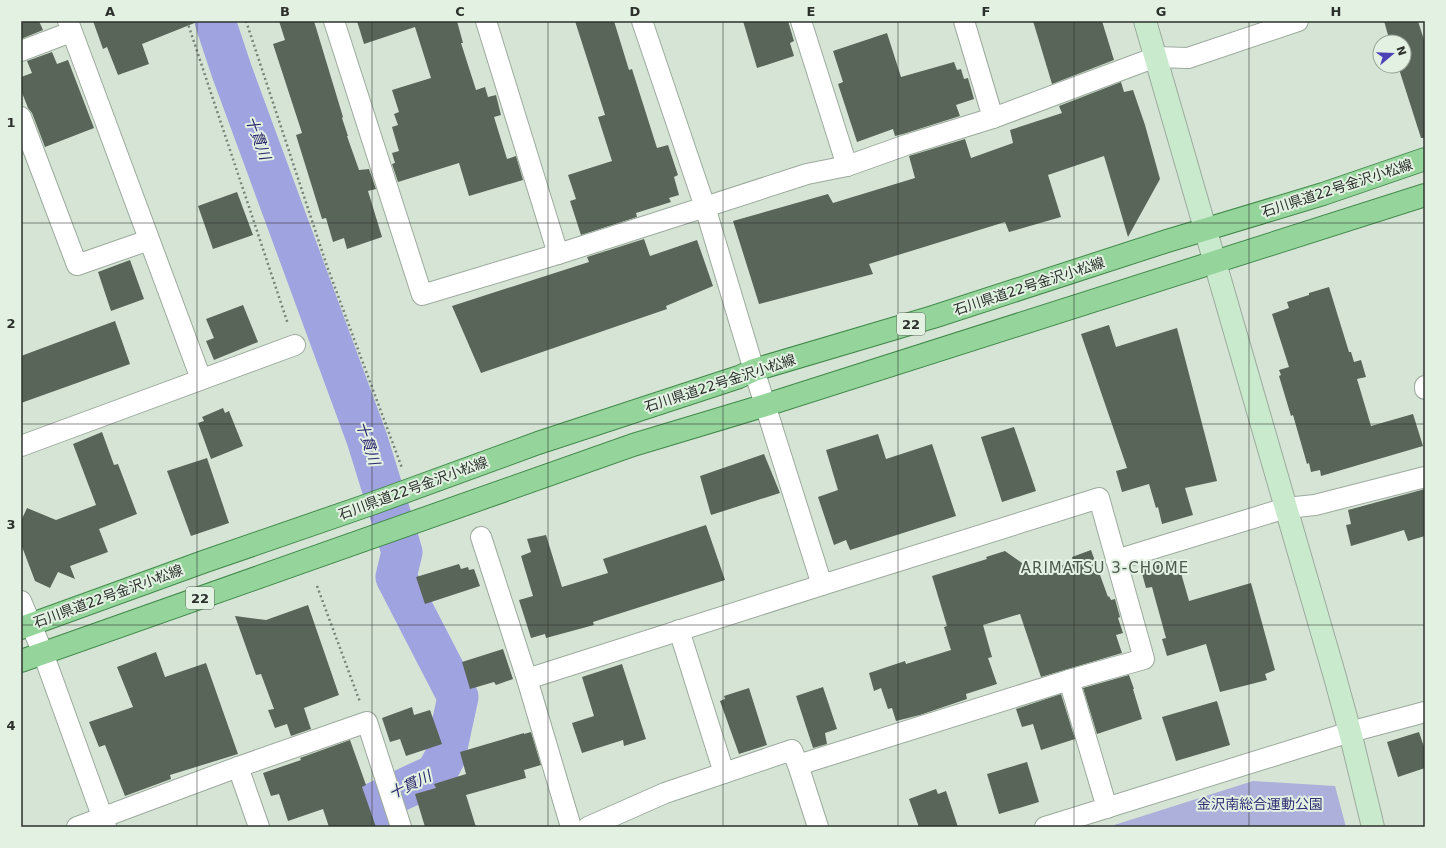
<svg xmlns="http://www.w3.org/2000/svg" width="1446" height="848" font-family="'DejaVu Sans','Noto Sans JP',sans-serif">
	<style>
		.green { fill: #acb0da }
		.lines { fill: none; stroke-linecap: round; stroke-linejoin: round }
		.river { stroke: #9fa3e0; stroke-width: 41 }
		.building { fill: #596559 }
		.street-casing { stroke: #9caa9d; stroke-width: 22 }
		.secondary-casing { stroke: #9caa9d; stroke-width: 24 }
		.primary-casing { stroke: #42894a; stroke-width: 24 }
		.path { stroke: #798379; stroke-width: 2.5; stroke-dasharray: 2 3; stroke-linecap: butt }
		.street { stroke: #fff; stroke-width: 20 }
		.secondary { stroke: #caeace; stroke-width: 22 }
		.primary { stroke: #95d59c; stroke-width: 22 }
		.grid { fill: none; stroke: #2b302b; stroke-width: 1; stroke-opacity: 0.55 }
		.labels { text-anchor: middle; stroke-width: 4; stroke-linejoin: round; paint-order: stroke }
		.shield { fill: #e3f1e3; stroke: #626a62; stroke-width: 1 }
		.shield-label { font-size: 13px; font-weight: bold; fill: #2b302b }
		.street-label { font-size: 14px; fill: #2b302b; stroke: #e3f1e3 }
		.park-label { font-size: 14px; fill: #332f75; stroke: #e3f1e3 }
		.water-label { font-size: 15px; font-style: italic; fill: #2b266c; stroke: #e3f1e3 }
		.neighbourhood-label { font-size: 15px; letter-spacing: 1px; fill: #4d594d; stroke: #e3f1e3 }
		.neatline { fill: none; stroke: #2b302b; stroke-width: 1.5 }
		.grid-label { font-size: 13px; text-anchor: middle; font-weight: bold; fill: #2b302b }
	</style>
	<rect width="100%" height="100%" fill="#d6e4d6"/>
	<polygon class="green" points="1253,781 1335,786 1346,827 1108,827"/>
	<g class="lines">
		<polyline class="river" points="215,21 232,72 367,439 402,552 396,577 458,697 445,757 436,774 376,802 385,827"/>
	</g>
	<g class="building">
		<polygon points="21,21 39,21 43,30 21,39"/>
		<polygon points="93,21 197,21 197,22 142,44 149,64 118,75 107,47 103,49"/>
		<polygon points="279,21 314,21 343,117 342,118 348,136 347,136 359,170 369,169 376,189 368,191 382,237 347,249 344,238 333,242 326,218 322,219 296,135 302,133 273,44 285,40"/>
		<polygon points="357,21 457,21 463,43 461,43 476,90 485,87 488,97 496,95 501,115 494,117 507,159 516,156 523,180 469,196 459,163 398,182 392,164 395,163 392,153 399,151 392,127 398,125 394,114 399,112 392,90 431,78 415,27 364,44"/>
		<polygon points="575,21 614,21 629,70 632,69 657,148 668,145 678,175 674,177 679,195 669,198 671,202 636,213 637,217 581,235 570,201 576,199 568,175 612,161 598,117 605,115"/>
		<polygon points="743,21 788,21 794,41 790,43 794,56 757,68"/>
		<polygon points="1033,21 1102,21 1114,60 1052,84"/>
		<polygon points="1384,21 1418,21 1425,43 1425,138 1421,138 1398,66 1404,66 1404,42 1390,42"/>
		<polygon points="887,33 901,77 954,62 957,70 961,69 964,79 968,78 974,99 956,105 960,116 903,134 895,136 893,129 857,142 838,84 843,82 833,51"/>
		<polygon points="52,52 57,64 68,60 94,128 45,147 32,113 28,108 21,90 21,77 32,73 27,61"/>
		<polygon points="1121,82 1124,92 1133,90 1145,125 1160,179 1128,237 1104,156 1048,175 1061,217 1009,232 1005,222 869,264 873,274 759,304 733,221 828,194 833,203 915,178 909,156 965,139 971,158 1013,143 1010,130 1062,113 1059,106"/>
		<polygon points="237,192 253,235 213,249 198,206"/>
		<polygon points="644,239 650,256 697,240 713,286 666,306 667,309 481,373 452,306 589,262 587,257"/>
		<polygon points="130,260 144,299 111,311 98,272"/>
		<polygon points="1329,287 1349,352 1351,352 1354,362 1361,360 1366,377 1357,379 1371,426 1413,414 1423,446 1321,476 1320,470 1311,472 1309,463 1307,464 1293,415 1291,416 1279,376 1281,375 1279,370 1289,367 1272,314 1289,308 1287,302 1309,295 1309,293"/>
		<polygon points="243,305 258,342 214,360 206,341 214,338 206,319"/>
		<polygon points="115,321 130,364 21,403 21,356"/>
		<polygon points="1109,325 1116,347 1177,328 1217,481 1185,488 1193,515 1162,524 1158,507 1156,508 1149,484 1122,492 1116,471 1127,468 1081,334"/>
		<polygon points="223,408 225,413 229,411 243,446 211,459 198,423 204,421 202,417"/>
		<polygon points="1014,427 1036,491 1002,502 981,437"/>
		<polygon points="102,432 114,465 118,464 137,514 99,529 108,552 70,566 75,579 58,572 50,588 35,581 21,544 21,521 27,508 56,520 96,505 73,444"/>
		<polygon points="878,434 886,459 932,444 956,516 850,550 846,540 834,545 818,497 838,490 826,450"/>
		<polygon points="764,454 780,493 711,515 700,476"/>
		<polygon points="207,458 229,523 191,536 167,471"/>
		<polygon points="1425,489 1425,536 1408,541 1404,530 1351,546 1346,525 1351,524 1348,510"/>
		<polygon points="706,525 725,580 593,622 594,625 546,638 545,634 531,638 519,600 533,596 521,556 531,552 527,539 546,535 562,587 608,573 603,559"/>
		<polygon points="1091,550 1108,597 1109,596 1111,600 1115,599 1120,617 1118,618 1123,633 1116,635 1122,653 1041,677 1020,614 983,625 992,657 988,658 997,684 966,694 967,699 920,715 896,721 892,708 888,709 881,688 874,691 869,673 905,661 906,664 951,650 944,627 947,626 932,576 987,559 986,557 1005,551 1036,573 1073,562 1072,557"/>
		<polygon points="1177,559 1189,601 1251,583 1275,670 1265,674 1267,680 1220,692 1206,644 1167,656 1162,639 1166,638 1152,587 1146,588 1141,570"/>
		<polygon points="459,564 461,569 468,567 469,570 474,569 480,586 425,604 416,577"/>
		<polygon points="308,605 339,695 304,708 311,729 291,736 287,724 275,728 268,710 274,709 261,674 256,675 235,616 266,620"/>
		<polygon points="503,649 513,679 496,685 494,682 470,689 462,662"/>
		<polygon points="156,652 165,677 206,663 238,754 170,775 171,779 125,796 105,745 99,747 89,722 133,707 117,667"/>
		<polygon points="622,664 646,739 624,746 623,740 582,753 572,723 594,716 582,677"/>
		<polygon points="1129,675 1134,689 1133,689 1142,719 1097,734 1083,688"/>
		<polygon points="823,687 837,729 825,733 827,744 813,748 796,696"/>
		<polygon points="749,688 767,745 739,754 720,701 725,699 724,696"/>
		<polygon points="1061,694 1075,739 1041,750 1033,724 1022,727 1016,709"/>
		<polygon points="1217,701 1230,745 1176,761 1162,717"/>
		<polygon points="412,707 414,715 430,710 442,744 406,756 400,739 390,742 382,718"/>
		<polygon points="531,732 541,765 524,770 526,778 466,795 476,827 425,827 415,794 436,788 434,784 466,774 460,752 524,733 524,734"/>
		<polygon points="1419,732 1425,750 1425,768 1398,777 1387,742"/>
		<polygon points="350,740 366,785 362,787 376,827 329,827 323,809 288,821 279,794 271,796 263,773 301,760 300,758"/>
		<polygon points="1027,762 1039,802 999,814 987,774"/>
		<polygon points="936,789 938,794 946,791 958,827 919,827 909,799"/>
	</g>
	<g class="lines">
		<defs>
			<g id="street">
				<polyline points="68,21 201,379"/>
				<polyline points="334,21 422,295 558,254 705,207 754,370 822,585 1099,498 1144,659 1069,680 798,765 792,750 665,793 588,827"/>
				<polyline points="486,21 558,254"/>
				<polyline points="642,21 705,207 807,174 847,166 906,145 993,118 1156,57 1188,58 1298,21"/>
				<polyline points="801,21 847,166"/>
				<polyline points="964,21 993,118"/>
				<polyline points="21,51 71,32"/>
				<polyline points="21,117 77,265 149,240"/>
				<polyline points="1425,386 1425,389"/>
				<polyline points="21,446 295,345"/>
				<polyline points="481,537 527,679 571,827"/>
				<polyline points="1116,560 1286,508 1315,505 1425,477"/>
				<polyline points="21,601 43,653 106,827"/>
				<polyline points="679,630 724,773"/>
				<polyline points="527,679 822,585"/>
				<polyline points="1069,680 1107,808"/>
				<polyline points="798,765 818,827"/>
				<polyline points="238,767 259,827"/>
				<polyline points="77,827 238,767 367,722 401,827"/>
				<polyline points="1045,827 1350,732 1425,712"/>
			</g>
			<polyline id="secondary" points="1145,21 1335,677 1350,732 1373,827"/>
			<g id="primary">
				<polyline points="21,628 203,562 371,504 538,443 739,377 754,370 933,317 1167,241 1323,194 1425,159"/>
				<polyline points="21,661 633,445 766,405 1425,195"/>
			</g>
		</defs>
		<use href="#street" class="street-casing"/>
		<use href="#secondary" class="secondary-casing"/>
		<use href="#primary" class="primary-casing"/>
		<g class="path">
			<polyline points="187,21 288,324"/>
			<polyline points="246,21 327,266 402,468"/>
			<polyline points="317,586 360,702"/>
		</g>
		<use href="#street" class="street"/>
		<use href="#secondary" class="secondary"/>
		<use href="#primary" class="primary"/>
	</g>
	<path class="grid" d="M197 21V827M372 21V827M548 21V827M723 21V827M898 21V827M1074 21V827M1249 21V827M21 223H1425M21 424H1425M21 625H1425"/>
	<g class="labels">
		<g class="shield">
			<rect x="897" y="313" width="28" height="22" rx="3"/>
			<rect x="186" y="587" width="28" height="22" rx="3"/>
		</g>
		<g class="shield-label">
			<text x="911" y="329">22</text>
			<text x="200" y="603">22</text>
		</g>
		<g class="street-label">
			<text transform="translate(1337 188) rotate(-18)" y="5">石川県道22号金沢小松線</text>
			<text transform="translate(1029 286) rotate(-18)" y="5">石川県道22号金沢小松線</text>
			<text transform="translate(720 383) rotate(-18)" y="5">石川県道22号金沢小松線</text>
			<text transform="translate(413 488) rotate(-20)" y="5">石川県道22号金沢小松線</text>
			<text transform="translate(108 596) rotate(-20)" y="5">石川県道22号金沢小松線</text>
		</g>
		<g class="park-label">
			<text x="1260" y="809">金沢南総合運動公園</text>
		</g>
		<g class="water-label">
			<text transform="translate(258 138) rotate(70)" y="5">十貫川</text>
			<text transform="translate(368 443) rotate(72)" y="5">十貫川</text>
			<text transform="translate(410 785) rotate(-26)" y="5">十貫川</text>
		</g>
		<g class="neighbourhood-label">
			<text x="1105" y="573">ARIMATSU 3-CHOME</text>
		</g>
	</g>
	<rect width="1446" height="848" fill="none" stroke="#e3f1e3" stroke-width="44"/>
	<g transform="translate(1392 54) rotate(71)"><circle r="19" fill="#e3f1e3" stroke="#99a499"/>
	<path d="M0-3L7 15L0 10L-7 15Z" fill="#4c40b7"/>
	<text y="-6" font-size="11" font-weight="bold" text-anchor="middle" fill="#2b302b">N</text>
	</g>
	<rect x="22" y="22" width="1402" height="804" class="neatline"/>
	<g class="grid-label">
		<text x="110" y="16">A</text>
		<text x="285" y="16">B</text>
		<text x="460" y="16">C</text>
		<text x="635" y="16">D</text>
		<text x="811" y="16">E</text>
		<text x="986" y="16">F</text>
		<text x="1161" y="16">G</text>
		<text x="1336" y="16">H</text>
		<text x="11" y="127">1</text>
		<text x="11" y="328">2</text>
		<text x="11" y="529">3</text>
		<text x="11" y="730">4</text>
	</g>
</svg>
